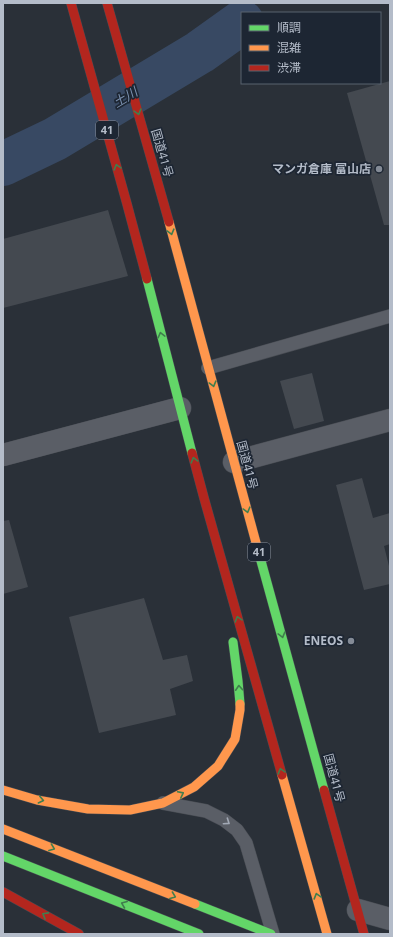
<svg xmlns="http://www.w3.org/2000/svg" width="393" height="937" font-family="'Noto Sans','Noto Sans JP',sans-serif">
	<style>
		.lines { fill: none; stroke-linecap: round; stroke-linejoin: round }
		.river { stroke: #384963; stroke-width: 44 }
		.building { fill: #444950 }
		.lane-casing { stroke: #484c53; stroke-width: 14 }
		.street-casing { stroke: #484c53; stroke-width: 23 }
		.fast-casing { stroke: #474c53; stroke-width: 10 }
		.slow-casing { stroke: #474c53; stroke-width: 10 }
		.jam-casing { stroke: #474c53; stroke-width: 10 }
		.lane { stroke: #5a5e66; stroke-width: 13 }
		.street { stroke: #5a5e66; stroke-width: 22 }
		.fast { stroke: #63d668; stroke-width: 9 }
		.slow { stroke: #ff974d; stroke-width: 9 }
		.jam { stroke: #b3261e; stroke-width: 9 }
		.oneway { stroke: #407e4e }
		.oneway2 { stroke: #a2a9b5 }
		.poi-dot { fill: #848b96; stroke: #1d2633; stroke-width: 1.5 }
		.labels { text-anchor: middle; stroke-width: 3.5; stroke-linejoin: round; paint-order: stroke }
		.shield { fill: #1d2633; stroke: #878f9c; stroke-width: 1 }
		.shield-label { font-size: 11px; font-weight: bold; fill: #b4bcc9 }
		.street-label { font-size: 12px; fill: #b4bcc9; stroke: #1d2633 }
		.poi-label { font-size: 12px; font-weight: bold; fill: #b4bcc9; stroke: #1d2633; text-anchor: end }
		.water-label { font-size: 13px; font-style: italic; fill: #7c92b1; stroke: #1d2633 }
	</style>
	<rect width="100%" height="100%" fill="#2a3038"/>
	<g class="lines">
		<polyline class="river" points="3,164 55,139 200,52 242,22"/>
	</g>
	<g class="building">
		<polygon points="390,81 390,225 384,225 347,93"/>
		<polygon points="108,210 128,276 3,308 3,239"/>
		<polygon points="312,373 324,421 294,429 280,381"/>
		<polygon points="362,478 373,518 390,513 390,544 384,546 390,570 390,584 364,590 336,485"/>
		<polygon points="9,520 28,587 3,594 3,521"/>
		<polygon points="144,598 163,660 187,655 193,681 170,689 176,715 99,733 69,617"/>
	</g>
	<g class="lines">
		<defs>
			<g id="lane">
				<polyline points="208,368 390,316"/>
				<polyline points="163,803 206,811 224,820 237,830 246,843 273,934"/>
			</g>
			<g id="street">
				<polyline points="3,455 180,408"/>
				<polyline points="234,462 390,420"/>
				<polyline points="358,910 390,919"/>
			</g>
			<g id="fast">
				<polyline points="147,279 192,453"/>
				<polyline points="258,550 324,790"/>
				<polyline points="233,642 238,681 240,704"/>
				<polyline points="3,856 199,934"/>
				<polyline points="195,904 271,934"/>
			</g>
			<g id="slow">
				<polyline points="169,222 258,550"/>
				<polyline points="282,775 327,934"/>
				<polyline points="3,790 37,800 88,809 130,810 163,803 194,787 218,766 235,739 240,710 240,704"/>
				<polyline points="3,829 195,904"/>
			</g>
			<g id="jam">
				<polyline points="71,3 127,204 147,279"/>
				<polyline points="107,3 169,222"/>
				<polyline points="192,453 204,498 282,775"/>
				<polyline points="324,790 364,934"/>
				<polyline points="3,892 79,934"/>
			</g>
		</defs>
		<use href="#lane" class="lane-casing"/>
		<use href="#street" class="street-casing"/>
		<use href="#fast" class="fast-casing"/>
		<use href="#slow" class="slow-casing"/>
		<use href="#jam" class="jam-casing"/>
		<use href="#lane" class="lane"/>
		<use href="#street" class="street"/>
		<use href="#fast" class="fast"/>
		<use href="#slow" class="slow"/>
		<use href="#jam" class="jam"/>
	</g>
	<defs><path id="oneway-chevron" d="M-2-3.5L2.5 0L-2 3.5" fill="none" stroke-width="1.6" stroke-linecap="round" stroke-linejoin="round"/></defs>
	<g class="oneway">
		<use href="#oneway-chevron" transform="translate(138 112) rotate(74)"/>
		<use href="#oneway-chevron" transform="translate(117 167) rotate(-106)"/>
		<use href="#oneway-chevron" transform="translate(171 232) rotate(75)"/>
		<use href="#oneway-chevron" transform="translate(161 335) rotate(-104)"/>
		<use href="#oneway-chevron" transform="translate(213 384) rotate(75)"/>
		<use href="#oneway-chevron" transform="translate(194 460) rotate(-105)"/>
		<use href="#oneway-chevron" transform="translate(247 510) rotate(75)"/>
		<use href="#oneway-chevron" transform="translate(238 619) rotate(-106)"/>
		<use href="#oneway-chevron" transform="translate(282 635) rotate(75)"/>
		<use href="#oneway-chevron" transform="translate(239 688) rotate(-94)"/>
		<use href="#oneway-chevron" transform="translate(281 771) rotate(-106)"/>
		<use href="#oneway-chevron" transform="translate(181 794) rotate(-27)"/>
		<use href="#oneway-chevron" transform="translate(41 800) rotate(12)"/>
		<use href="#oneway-chevron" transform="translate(52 848) rotate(21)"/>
		<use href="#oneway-chevron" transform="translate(173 896) rotate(21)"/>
		<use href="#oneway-chevron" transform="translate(317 896) rotate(-106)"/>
		<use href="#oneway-chevron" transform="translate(124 904) rotate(-158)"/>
		<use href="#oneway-chevron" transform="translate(45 915) rotate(-151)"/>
	</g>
	<use class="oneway2" href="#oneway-chevron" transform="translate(227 822) rotate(34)"/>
	<g class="poi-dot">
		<circle cx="379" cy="169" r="4"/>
		<circle cx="351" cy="641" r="4"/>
	</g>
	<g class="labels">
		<g class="shield">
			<rect x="96" y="121" width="22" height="18" rx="3"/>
			<rect x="248" y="543" width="22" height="18" rx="3"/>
		</g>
		<g class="shield-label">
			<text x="107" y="134">41</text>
			<text x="259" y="556">41</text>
		</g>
		<g class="street-label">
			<text transform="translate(162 153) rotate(74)" y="4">国道41号</text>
			<text transform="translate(247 465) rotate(75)" y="4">国道41号</text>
			<text transform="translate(334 778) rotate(75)" y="4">国道41号</text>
		</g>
		<g class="poi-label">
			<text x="371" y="173">マンガ倉庫 富山店</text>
			<text x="343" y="645">ENEOS</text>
		</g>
		<g class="water-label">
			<text transform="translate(125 97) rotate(-31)" y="5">土川</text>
		</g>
	</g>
	<rect width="393" height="937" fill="none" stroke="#b4bcc9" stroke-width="8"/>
	<rect x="241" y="12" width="140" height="72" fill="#1d2633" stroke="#59626f"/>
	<rect x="249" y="25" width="20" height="6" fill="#63d668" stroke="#59626f"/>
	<text x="277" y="32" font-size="12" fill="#b4bcc9">順調</text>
	<rect x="249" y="45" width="20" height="6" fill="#ff974d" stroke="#59626f"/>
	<text x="277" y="52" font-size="12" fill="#b4bcc9">混雑</text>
	<rect x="249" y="65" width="20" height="6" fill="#b3261e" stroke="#59626f"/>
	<text x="277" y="72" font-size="12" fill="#b4bcc9">渋滞</text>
</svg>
